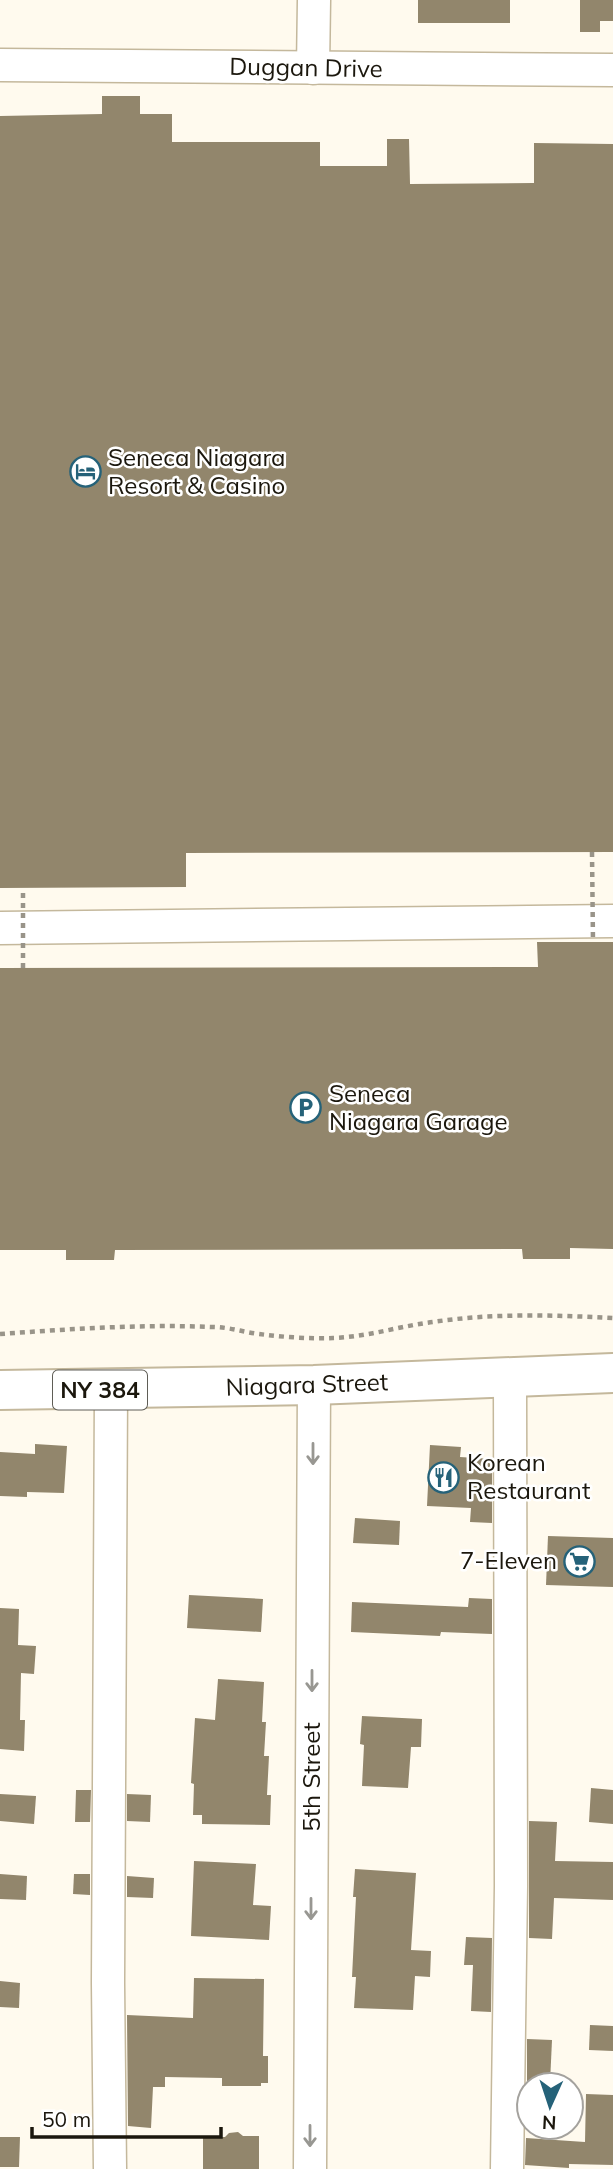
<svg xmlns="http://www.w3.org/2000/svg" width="613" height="2169" font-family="Mulish,sans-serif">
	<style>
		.building { fill: #92866c }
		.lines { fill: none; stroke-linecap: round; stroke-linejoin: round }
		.minor-casing { stroke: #c4b89c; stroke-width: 35 }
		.highway-casing { stroke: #c4b89c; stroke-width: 42 }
		.path { stroke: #999489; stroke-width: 4.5; stroke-dasharray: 5 5; stroke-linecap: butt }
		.minor { stroke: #fff; stroke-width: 32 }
		.highway { stroke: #fff; stroke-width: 38 }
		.path-bridge { stroke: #999489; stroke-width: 4.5; stroke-dasharray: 5 5; stroke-linecap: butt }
		.oneway { stroke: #989792 }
		.labels { text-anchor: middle; stroke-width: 5; stroke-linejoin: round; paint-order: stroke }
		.shield { fill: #fff; stroke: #5f5d56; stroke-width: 2 }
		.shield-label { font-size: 23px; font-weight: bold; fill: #1b170d }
		.street-label { font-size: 24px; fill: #1b170d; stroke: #fff }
		.poi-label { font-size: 24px; fill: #1b170d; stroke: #fff; text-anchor: start }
	</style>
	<rect width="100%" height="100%" fill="#fffaee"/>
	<g class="building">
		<rect x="418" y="0" width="92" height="23"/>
		<polygon points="580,0 613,0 613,21 600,21 600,32 580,32"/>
		<polygon points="102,96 140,96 140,114 172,114 172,142 320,142 320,166 387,166 387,139 409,139 410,184 534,183 534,143 613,144 613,852 186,853 186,887 0,888 0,116 102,114"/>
		<polygon points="537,942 613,942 613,1249 570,1248 570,1259 523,1259 522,1249 115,1250 114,1260 66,1260 66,1250 0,1250 0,968 538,967"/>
		<polygon points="35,1444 67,1446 64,1493 27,1492 27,1497 0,1496 0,1452 35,1454"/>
		<polygon points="430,1445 461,1447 460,1457 492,1459 492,1523 470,1522 471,1508 427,1506"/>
		<polygon points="355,1518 400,1521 399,1545 353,1543"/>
		<polygon points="548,1536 613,1538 613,1587 546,1585"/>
		<polygon points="189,1595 263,1599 261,1632 187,1628"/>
		<polygon points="469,1598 492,1599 492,1634 441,1632 440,1636 351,1632 352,1602 468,1607"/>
		<polygon points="0,1608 19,1609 18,1645 36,1646 34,1674 21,1673 20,1720 25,1720 24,1751 0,1749"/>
		<polygon points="218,1679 264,1682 262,1722 266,1722 264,1756 269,1756 267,1795 271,1795 270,1825 202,1824 202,1815 193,1815 194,1784 191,1783 195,1718 215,1720"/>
		<polygon points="362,1716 422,1719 421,1747 411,1747 408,1788 362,1786 364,1745 360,1744"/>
		<polygon points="591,1788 613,1790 613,1824 589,1822"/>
		<polygon points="76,1790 91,1790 90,1822 75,1822"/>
		<polygon points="0,1794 36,1796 34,1824 0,1821"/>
		<polygon points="127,1794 151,1795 150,1822 127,1821"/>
		<polygon points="529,1821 557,1822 555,1861 613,1862 613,1900 554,1898 552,1939 529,1938"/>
		<polygon points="194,1861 256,1864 253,1905 271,1906 269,1940 191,1936"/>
		<polygon points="355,1869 416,1873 411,1950 431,1951 430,1977 415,1976 413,2010 354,2008 356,1977 352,1977 356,1897 353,1897"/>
		<polygon points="0,1874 27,1876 26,1900 0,1899"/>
		<polygon points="74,1874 90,1874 90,1895 73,1894"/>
		<polygon points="127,1876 154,1878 153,1898 127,1897"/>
		<polygon points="466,1937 492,1938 491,2012 471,2011 473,1965 464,1965"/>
		<polygon points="194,1978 264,1979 263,2056 268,2056 268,2083 261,2083 261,2086 222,2086 222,2078 165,2077 165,2087 153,2087 151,2128 128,2126 127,2015 193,2018"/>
		<polygon points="0,1981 20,1983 19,2008 0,2007"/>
		<polygon points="590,2025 613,2026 613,2051 589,2050"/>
		<polygon points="527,2039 552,2040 550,2083 527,2082"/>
		<polygon points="586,2094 613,2095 613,2165 569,2164 569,2168 525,2165 526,2138 585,2142"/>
		<polygon points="238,2132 243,2136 259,2136 259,2169 203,2169 203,2137 225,2137 229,2133"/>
		<polygon points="0,2137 20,2137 19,2167 0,2167"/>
	</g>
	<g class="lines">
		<defs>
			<g id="minor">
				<polyline points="0,65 613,70"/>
				<polyline points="313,68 314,0"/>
				<polyline points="0,928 613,921"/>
				<polyline points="110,2169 108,1983 111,1390"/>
				<polyline points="310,2169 314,1385"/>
				<polyline points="507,2169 511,1886 510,1378"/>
			</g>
			<polyline id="highway" points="0,1390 314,1385 613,1373"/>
		</defs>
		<use href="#minor" class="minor-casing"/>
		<use href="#highway" class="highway-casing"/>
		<path class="path" d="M0 1334C70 1329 142 1324 212 1327 229 1327 243 1332 259 1334 283 1337 309 1339 333 1338 367 1337 400 1326 433 1322 492 1313 553 1315 613 1318"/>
		<use href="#minor" class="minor"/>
		<use href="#highway" class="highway"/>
		<g class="path-bridge">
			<polyline points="592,852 593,942"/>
			<polyline points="23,968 23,888"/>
		</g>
	</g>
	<defs><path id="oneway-shaft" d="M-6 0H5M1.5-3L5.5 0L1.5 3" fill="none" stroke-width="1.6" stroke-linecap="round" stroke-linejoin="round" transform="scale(1.75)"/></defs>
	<g class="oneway">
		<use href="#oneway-shaft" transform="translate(313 1454) rotate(90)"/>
		<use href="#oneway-shaft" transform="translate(312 1681) rotate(90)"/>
		<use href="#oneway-shaft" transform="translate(311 1909) rotate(90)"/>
		<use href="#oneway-shaft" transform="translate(310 2136) rotate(90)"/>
	</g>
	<defs>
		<symbol id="hotel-ring" viewBox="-11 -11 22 22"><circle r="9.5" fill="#fff" stroke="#256279" stroke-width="1.5"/><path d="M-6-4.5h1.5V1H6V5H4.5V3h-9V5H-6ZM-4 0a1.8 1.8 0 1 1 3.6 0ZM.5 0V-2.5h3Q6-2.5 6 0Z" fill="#256279"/></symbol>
		<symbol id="parking-ring" viewBox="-11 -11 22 22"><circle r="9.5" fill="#fff" stroke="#256279" stroke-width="1.5"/><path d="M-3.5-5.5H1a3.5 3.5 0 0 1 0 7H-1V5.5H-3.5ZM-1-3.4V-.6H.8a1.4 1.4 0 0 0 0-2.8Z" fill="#256279"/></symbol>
		<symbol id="restaurant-ring" viewBox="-11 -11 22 22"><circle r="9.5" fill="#fff" stroke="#256279" stroke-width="1.5"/><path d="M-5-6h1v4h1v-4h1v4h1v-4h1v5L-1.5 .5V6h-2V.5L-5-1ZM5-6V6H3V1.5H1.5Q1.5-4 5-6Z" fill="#256279"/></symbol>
		<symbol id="supermarket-ring" viewBox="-11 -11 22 22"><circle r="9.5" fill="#fff" stroke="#256279" stroke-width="1.5"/><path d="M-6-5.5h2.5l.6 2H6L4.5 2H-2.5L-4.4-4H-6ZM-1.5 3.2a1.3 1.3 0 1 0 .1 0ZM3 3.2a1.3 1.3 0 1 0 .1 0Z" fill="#256279"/></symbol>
	</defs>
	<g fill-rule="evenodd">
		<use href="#hotel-ring" x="68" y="454" width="35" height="35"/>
		<use href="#parking-ring" x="288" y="1090" width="35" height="35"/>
		<use href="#restaurant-ring" x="426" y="1460" width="35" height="35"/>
		<use href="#supermarket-ring" x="562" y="1544" width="35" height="35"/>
	</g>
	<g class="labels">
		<rect class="shield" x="53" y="1370.5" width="94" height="39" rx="5"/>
		<g class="shield-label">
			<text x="100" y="1398">NY 384</text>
		</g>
		<g class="street-label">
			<text transform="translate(306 68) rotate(1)" y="8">Duggan Drive</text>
			<text transform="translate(307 1385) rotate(-2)" y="8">Niagara Street</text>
			<text transform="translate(312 1777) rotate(-90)" y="8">5th Street</text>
		</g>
		<g class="poi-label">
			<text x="108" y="466">Seneca Niagara<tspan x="108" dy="28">Resort &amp; Casino</tspan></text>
			<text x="329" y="1102">Seneca<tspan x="329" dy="28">Niagara Garage</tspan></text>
			<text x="467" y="1471">Korean<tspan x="467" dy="28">Restaurant</tspan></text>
			<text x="557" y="1569" text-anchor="end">7-Eleven</text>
		</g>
	</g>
	<g transform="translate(550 2106) rotate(183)"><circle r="33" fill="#ffffff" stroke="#a4a29e" stroke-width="2"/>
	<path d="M0-5L12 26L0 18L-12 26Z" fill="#256279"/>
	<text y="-10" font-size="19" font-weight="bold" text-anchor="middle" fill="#1b170d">N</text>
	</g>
	<path d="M32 2127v10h189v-10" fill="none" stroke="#1b170d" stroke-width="3.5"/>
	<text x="42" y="2127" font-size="21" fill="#1b170d" stroke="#ffffff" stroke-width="5" paint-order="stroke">50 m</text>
</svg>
